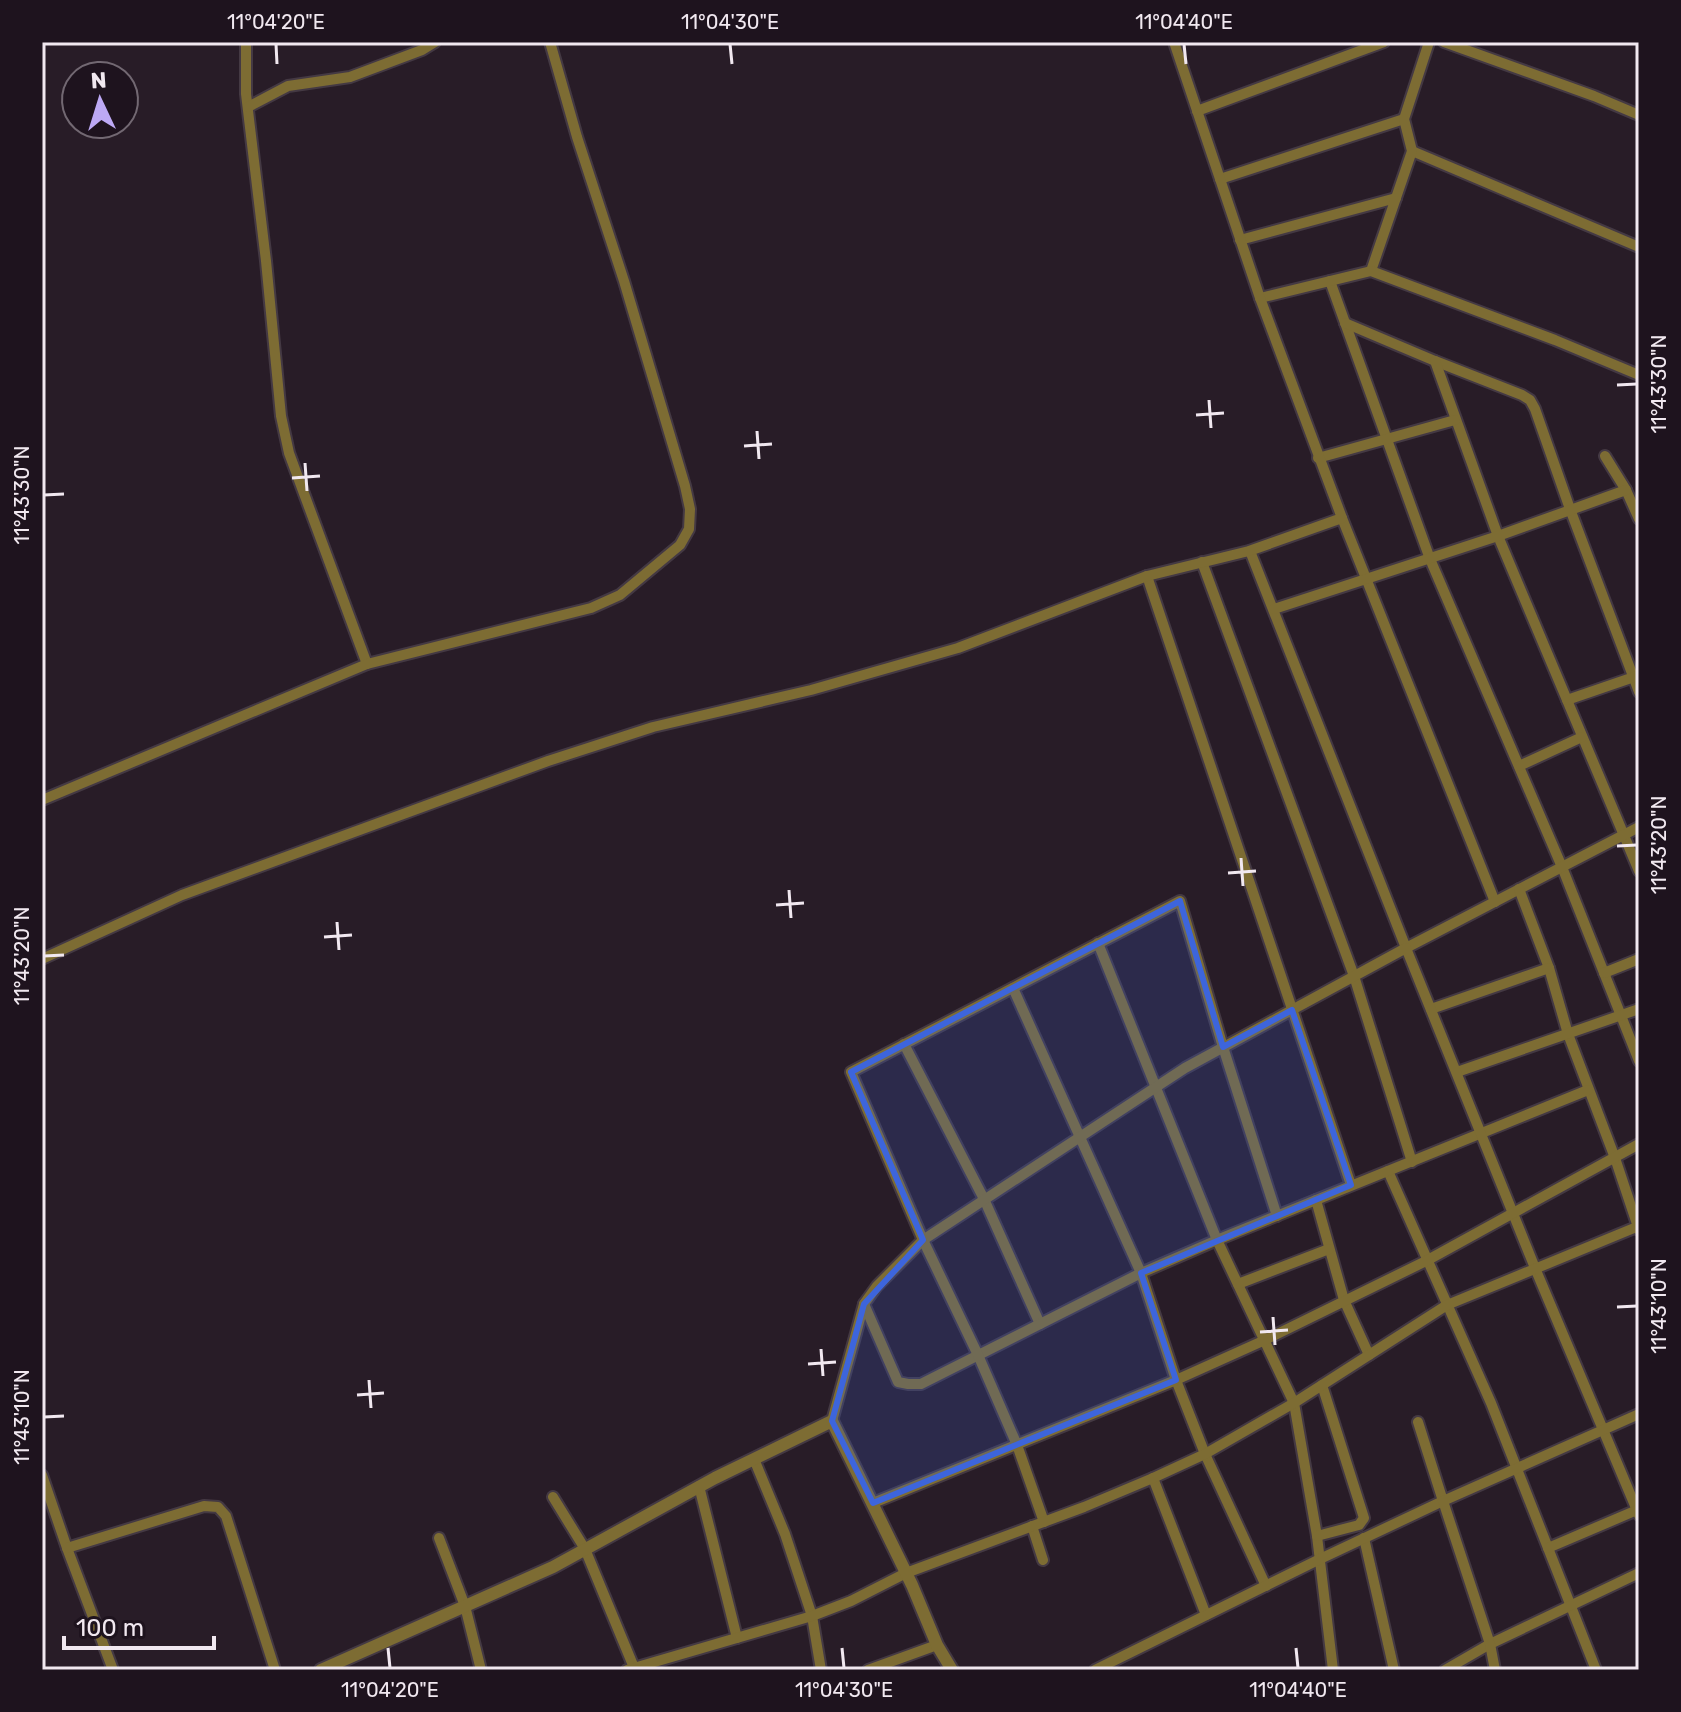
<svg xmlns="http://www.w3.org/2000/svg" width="1681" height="1712" font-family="Rubik,sans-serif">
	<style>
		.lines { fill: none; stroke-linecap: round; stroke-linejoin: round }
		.minor-casing { stroke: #443943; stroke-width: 14 }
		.tertiary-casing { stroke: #443943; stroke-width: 16 }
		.minor { stroke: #7d6c33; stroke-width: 10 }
		.tertiary { stroke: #7d6c33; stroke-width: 12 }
		.marked { fill: #3d65dc; fill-opacity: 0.2; stroke: #3d65dc; stroke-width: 6; stroke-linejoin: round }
		.ticks { fill: none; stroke: #f1e8f0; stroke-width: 3 }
		.neatline { fill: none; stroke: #f1e8f0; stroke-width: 3 }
		.ticks-label { font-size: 20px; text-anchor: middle; fill: #f1e8f0 }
	</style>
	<rect width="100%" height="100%" fill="#281c27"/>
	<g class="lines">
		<defs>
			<g id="minor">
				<polyline points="246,42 246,94 266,261 281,416 289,453 367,664"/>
				<polyline points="1444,42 1594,96 1639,115"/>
				<polyline points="248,107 288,86 350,77 422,50 435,42"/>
				<polyline points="1197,111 1384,42"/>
				<polyline points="1412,151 1639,247"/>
				<polyline points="1220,179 1404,119"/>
				<polyline points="1240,240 1396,198"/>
				<polyline points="1371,271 1412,151 1404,119 1429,42"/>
				<polyline points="1330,281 1430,559 1562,867 1639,1061"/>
				<polyline points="1260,298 1371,271 1555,340 1639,375"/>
				<polyline points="1345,323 1435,361 1522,395 1530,400 1535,409 1570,509 1639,692"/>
				<polyline points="1435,361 1498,536 1639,871"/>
				<polyline points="1605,456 1626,490 1639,519"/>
				<polyline points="1318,458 1455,420"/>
				<polyline points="1342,518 1495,902"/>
				<polyline points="1250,551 1406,948 1639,827"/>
				<polyline points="1202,562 1354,976 1412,1162"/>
				<polyline points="1147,576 1351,1185"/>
				<polyline points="1274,609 1498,536 1626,490"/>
				<polyline points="1567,700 1637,676"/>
				<polyline points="1519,766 1582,737"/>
				<polyline points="42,800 367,664 591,608 620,595 680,545 689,529 690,509 685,486 624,281 577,137 550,42"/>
				<polyline points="1519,889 1549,968 1568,1034 1615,1158 1639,1230"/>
				<polyline points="1098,943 1217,1240 1294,1403 1317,1536 1333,1670"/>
				<polyline points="42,959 182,895 548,761 653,727 811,690 958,648 1147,576 1249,551 1342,518 1260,298 1174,42"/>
				<polyline points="1604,973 1639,959"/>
				<polyline points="1013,988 1141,1273 1176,1380 1205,1454 1266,1586"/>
				<polyline points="1431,1009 1549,968"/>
				<polyline points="904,1044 984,1199 1040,1324"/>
				<polyline points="1457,1072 1639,1009"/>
				<polyline points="1388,1171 1491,1403 1596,1670"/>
				<polyline points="1316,1200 1344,1300 1369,1355"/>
				<polyline points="1238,1284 1329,1249"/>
				<polyline points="864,1304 898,1382 908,1384 921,1384 1141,1273 1217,1240 1588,1090"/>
				<polyline points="832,1421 864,1304 877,1286 923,1240 1185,1068 1406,948 1535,1268 1639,1515"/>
				<polyline points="754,1459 785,1534 812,1616 821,1670"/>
				<polyline points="42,1475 67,1548 113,1670"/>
				<polyline points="1153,1478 1206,1615"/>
				<polyline points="699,1486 737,1638"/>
				<polyline points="553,1497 585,1549 635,1670"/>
				<polyline points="873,1503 1176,1380 1265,1340 1426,1261 1639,1144"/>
				<polyline points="1044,1522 1017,1445 978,1355 923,1240 851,1072 1180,901 1223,1047 1277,1216"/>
				<polyline points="1032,1526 1043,1560"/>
				<polyline points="1317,1536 1359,1525 1364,1518 1322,1385"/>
				<polyline points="439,1538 465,1606 481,1670"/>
				<polyline points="1364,1538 1394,1670"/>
				<polyline points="67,1548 204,1506 218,1507 226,1516 275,1670"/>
				<polyline points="1548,1548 1637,1510"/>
				<polyline points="627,1670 812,1616 851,1601 906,1573 1084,1507 1153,1478 1205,1454 1294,1403 1447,1305 1639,1226"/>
				<polyline points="868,1670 937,1645"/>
				<polyline points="1095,1670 1320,1559 1443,1501 1418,1422"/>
				<polyline points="1445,1670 1490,1644 1639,1573"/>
				<polyline points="1495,1670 1490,1644 1443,1501 1639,1414"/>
			</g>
			<polyline id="tertiary" points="321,1670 553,1567 715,1478 832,1421 912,1585 937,1645 952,1670"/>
		</defs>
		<use href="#minor" class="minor-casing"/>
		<use href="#tertiary" class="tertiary-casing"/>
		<use href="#minor" class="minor"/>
		<use href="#tertiary" class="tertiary"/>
	</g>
	<path class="marked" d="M1180 901 1223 1047 1292 1010 1351 1185 1141 1273 1176 1380 873 1503 832 1421 864 1304 923 1240 851 1072Z"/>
	<path class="ticks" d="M276 44 277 64M730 44 732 64M1184 44 1186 64M1617 385 1637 384M1209 400 1211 428M1196 415 1224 413M757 431 759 459M744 446 772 444M305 463 307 491M292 478 320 476M44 495 64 494M1617 846 1637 845M1241 858 1243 886M1228 873 1256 871M789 890 791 918M776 905 804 903M337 922 339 950M324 937 352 935M44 956 64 955M1617 1307 1637 1306M1273 1317 1275 1345M1260 1332 1288 1330M821 1349 823 1376M808 1364 836 1362M369 1380 371 1408M357 1395 384 1393M44 1417 64 1416M388 1648 390 1668M842 1648 844 1668M1296 1648 1298 1668"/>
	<rect width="1681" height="1712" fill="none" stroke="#1e131e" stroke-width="88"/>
	<g transform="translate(100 100) rotate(356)"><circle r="38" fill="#1e131e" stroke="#726872" stroke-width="2"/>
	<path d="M0-6L14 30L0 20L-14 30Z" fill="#bda9f5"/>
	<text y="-12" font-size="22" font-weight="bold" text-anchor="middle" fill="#f1e8f0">N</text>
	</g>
	<path d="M64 1636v12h150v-12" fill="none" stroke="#f1e8f0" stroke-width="4"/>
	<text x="76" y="1636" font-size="24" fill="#f1e8f0" stroke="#1e131e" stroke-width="6" paint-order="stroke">100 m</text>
	<rect x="44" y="44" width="1593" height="1624" class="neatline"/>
	<g class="ticks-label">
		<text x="276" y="29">11°04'20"E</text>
		<text x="730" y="29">11°04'30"E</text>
		<text x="1184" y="29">11°04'40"E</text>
		<text transform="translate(1659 384) rotate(-90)" y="7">11°43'30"N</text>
		<text transform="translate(22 495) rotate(-90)" y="7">11°43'30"N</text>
		<text transform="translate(1659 845) rotate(-90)" y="7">11°43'20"N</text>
		<text transform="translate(22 956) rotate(-90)" y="7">11°43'20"N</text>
		<text transform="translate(1659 1306) rotate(-90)" y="7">11°43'10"N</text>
		<text transform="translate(22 1417) rotate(-90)" y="7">11°43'10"N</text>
		<text x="390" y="1697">11°04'20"E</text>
		<text x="844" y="1697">11°04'30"E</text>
		<text x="1298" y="1697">11°04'40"E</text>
	</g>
</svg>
